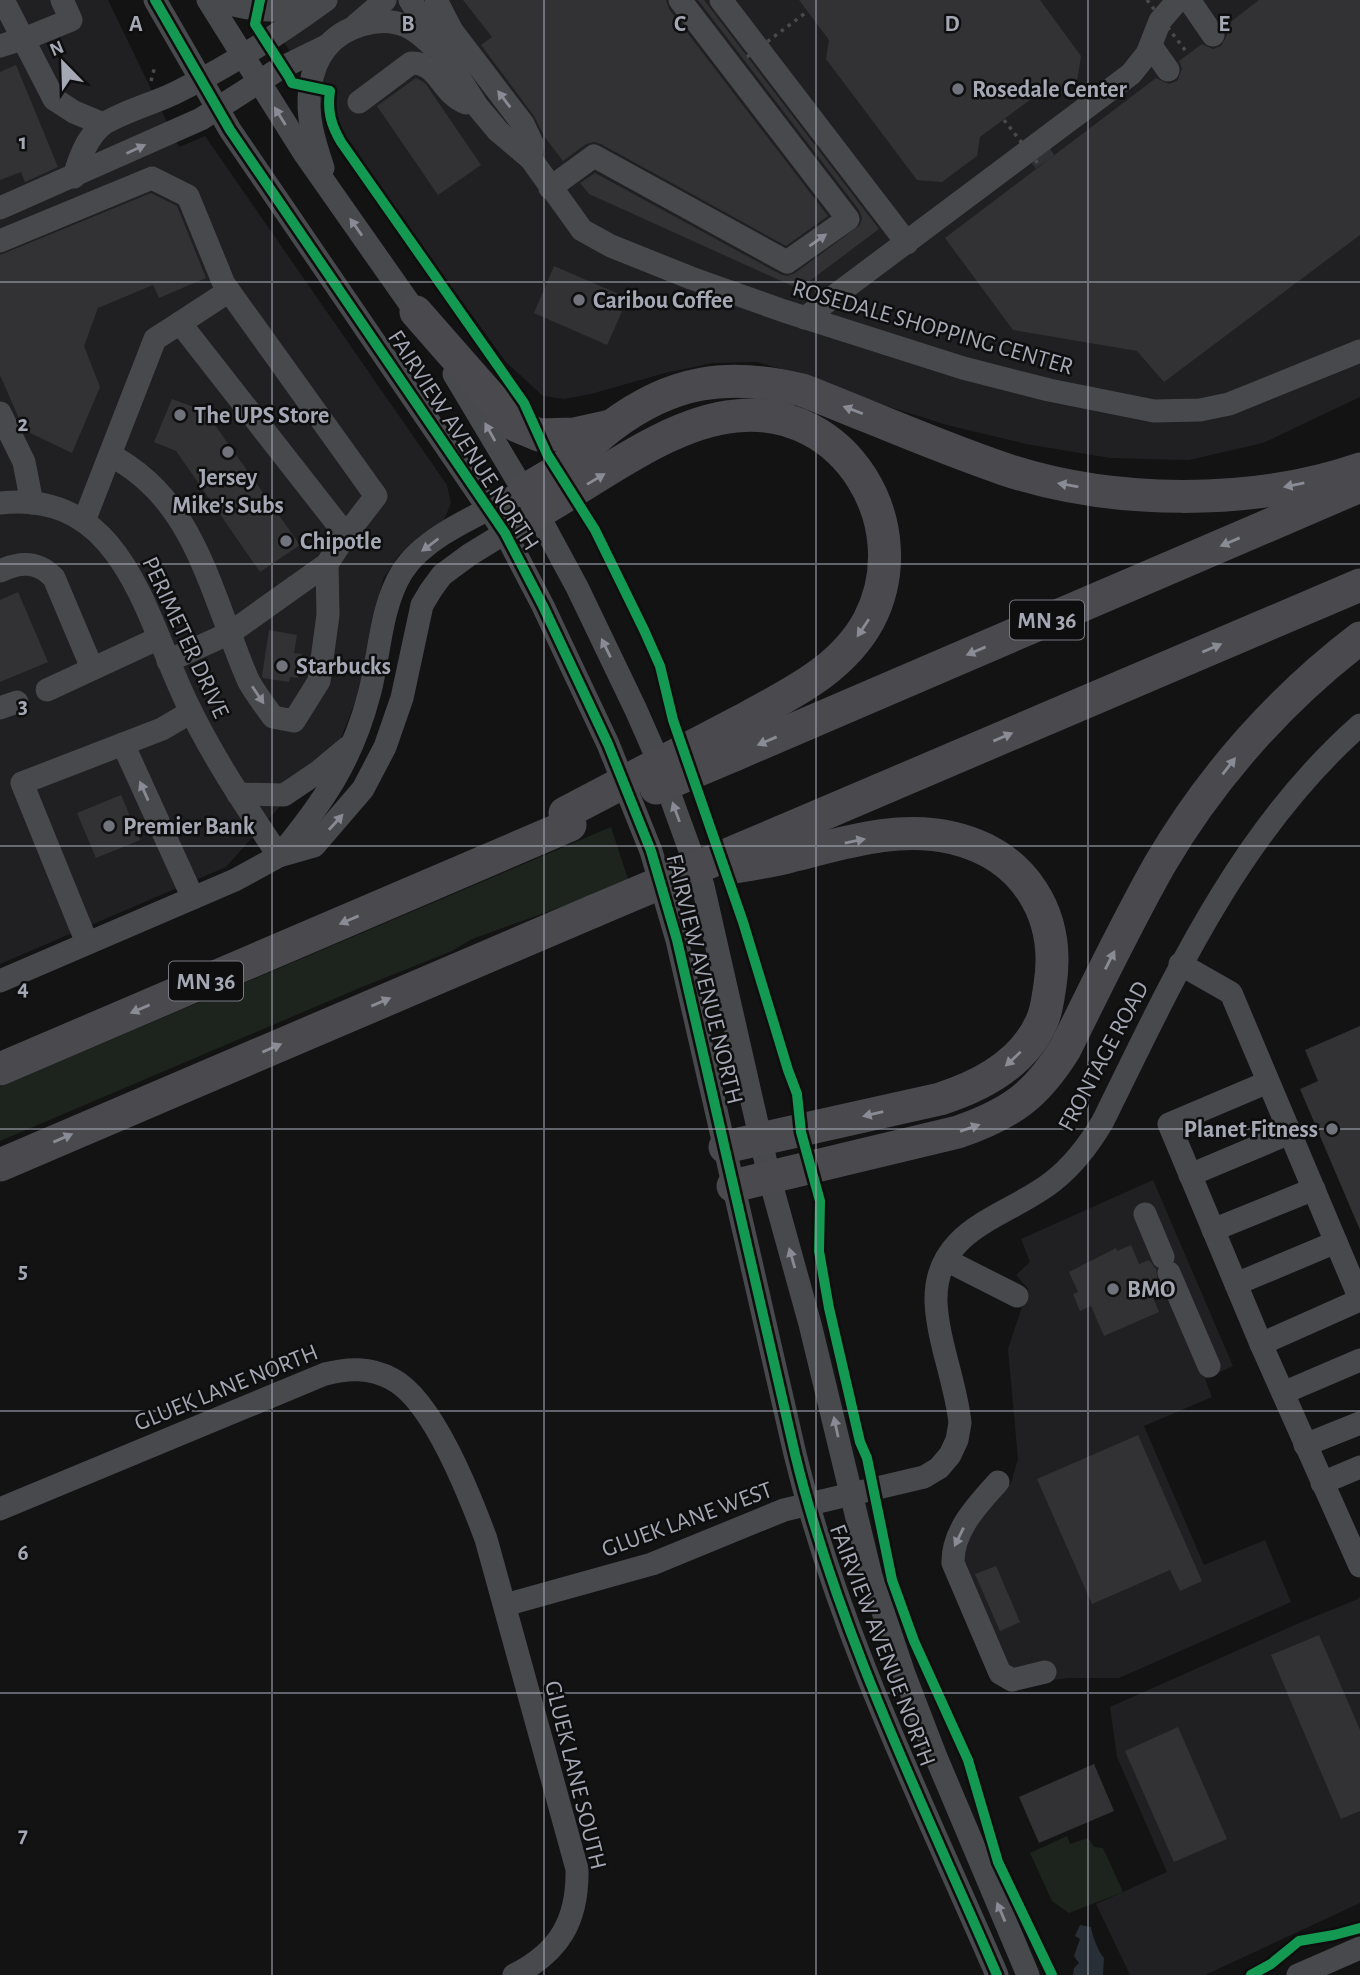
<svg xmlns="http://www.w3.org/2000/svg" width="1360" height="1975" font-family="'Alegreya Sans',sans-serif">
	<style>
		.built { fill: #202022 }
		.green { fill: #1d241e }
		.water { fill: #292f36 }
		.building { fill: #323234 }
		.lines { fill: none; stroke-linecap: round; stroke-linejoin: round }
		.minor-tunnel { stroke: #303134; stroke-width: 23; stroke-dasharray: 23 11; stroke-linecap: butt }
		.path { stroke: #49494e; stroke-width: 3.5; stroke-dasharray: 3.5 5; stroke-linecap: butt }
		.minor { stroke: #48494c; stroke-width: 23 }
		.highway { stroke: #4a4a4e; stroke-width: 33 }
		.path-bridge { stroke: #49494e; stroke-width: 3.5; stroke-dasharray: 3.5 5; stroke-linecap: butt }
		.highway-bridge { stroke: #4a4a4e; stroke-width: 33 }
		.cycleway-casing { stroke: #0e0e0f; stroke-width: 15 }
		.cycleway { stroke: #139951; stroke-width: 10 }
		.oneway { fill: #888b95 }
		.oneway2 { fill: #898b95 }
		.grid { fill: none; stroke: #a4a7b4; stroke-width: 2; stroke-opacity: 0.55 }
		.poi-dot { fill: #71737c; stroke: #0e0e0f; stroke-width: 2.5 }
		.labels { text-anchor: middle; stroke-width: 5; stroke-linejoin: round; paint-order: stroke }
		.shield { fill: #0e0e0f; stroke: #777982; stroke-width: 2 }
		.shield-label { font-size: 23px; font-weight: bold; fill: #a4a7b4 }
		.poi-label { font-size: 24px; font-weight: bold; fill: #a4a7b4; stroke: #0e0e0f; text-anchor: start }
		.street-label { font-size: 24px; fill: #a4a7b4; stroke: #0e0e0f }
		.grid-label { font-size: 23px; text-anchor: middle; font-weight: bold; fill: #a4a7b4; stroke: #0e0e0f; stroke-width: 5; stroke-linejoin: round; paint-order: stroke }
	</style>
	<rect width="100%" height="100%" fill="#131314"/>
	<g class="built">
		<polygon points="0,0 108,0 179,147 205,136 447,485 451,503 444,520 399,555 383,579 362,684 341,738 226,867 0,964"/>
		<polygon points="259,0 1360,0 1360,397 1263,443 1189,460 1110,458 1026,444 947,425 855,396 811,377 757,362 713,363 665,373 591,394 564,399 543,396 506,362 337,130"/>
		<polygon points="1153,1180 1233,1366 1205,1379 1212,1397 1144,1426 1204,1565 1265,1540 1291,1602 1119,1678 1069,1678 1007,1685 944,1545 982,1507 1011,1483 1018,1459 1008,1349 1028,1289 1016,1275 1030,1262 1021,1239"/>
		<polygon points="1360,1596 1360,1903 1205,1975 1130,1975 1096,1904 1167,1872 1117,1757 1110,1707 1299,1623 1358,1599"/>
	</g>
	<g class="green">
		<polygon points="611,827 628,879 564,906 472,939 452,951 362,987 0,1141 0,1087"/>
		<polygon points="1067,1836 1070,1844 1088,1838 1094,1847 1103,1848 1123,1892 1069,1913 1052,1901 1030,1853"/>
	</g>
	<path class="water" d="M1080 1925 1091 1927C1092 1935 1099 1953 1104 1958L1103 1975H1073L1074 1968 1079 1963 1074 1956 1080 1939 1075 1936Z"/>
	<g class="building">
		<polygon points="463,0 666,0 669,9 828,216 786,246 601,144 594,142 586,144 563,161 544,136 534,116 481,45 492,37"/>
		<polygon points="698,0 704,0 879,229 799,289 589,194 580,183 595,173 780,274 787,276 795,273 860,225 862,218 859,210"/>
		<polygon points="799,0 1040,0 1081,56 1077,81 1054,99 1034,97 980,137 977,156 942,182 917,180 826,59 829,40"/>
		<polygon points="1259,0 1360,0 1360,235 1164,382 1137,351 1013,330 945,238 1156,78 1169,84 1177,81 1182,69 1179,61 1202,44 1213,49 1221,46 1227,35 1224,27"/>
		<polygon points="16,65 58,167 25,182 21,172 0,180 0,72"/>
		<polygon points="416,78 425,83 481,165 438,195 377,106"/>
		<polygon points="151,193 177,206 206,278 159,298 153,285 98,308 84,346 100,387 72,453 24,430 0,375 0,255"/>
		<polygon points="554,266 628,298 607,345 534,313"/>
		<polygon points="172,399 205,411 300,545 260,572 176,451 154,442"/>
		<polygon points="18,592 48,662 0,682 0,600"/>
		<polygon points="269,630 297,635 294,653 302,654 298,678 290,677 289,682 263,678 262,676"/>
		<polygon points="121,795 140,840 96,858 77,813"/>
		<polygon points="1360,1026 1360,1230 1300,1089 1318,1081 1305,1050"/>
		<polygon points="1131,1245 1139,1264 1149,1260 1156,1269 1158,1282 1148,1286 1159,1312 1104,1336 1091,1306 1080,1311 1073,1294 1078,1292 1069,1272 1116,1248 1117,1251"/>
		<polygon points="1138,1435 1202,1581 1180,1591 1170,1570 1092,1604 1037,1479"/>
		<polygon points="996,1566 1020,1622 1000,1631 975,1574"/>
		<polygon points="1319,1635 1360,1730 1360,1811 1341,1819 1271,1655"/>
		<polygon points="1178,1727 1227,1839 1174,1862 1125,1751"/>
		<polygon points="1094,1764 1114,1811 1039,1843 1019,1797"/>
	</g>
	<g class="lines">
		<polyline class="minor-tunnel" points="1035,147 1045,162"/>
		<polyline class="path" points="151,81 155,66"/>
		<g class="minor">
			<polyline points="3,0 54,99 74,112 103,124"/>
			<path d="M155 0 230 130 505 533 543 606 608 744 651 851 677 940 795 1454C839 1635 923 1804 997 1975"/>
			<polyline points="208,0 304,153 424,324"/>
			<path d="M219 0C249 12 279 11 311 9"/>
			<polyline points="410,0 477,106 498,131 531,159 582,230 611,246 691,278 784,311 963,368 1049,390 1154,411 1200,410 1229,404 1360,351"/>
			<polyline points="436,0 452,31 523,124 532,143 531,159"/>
			<polyline points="721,0 907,243"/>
			<polyline points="1189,0 1213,35"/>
			<polyline points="356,25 385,0"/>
			<polyline points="0,46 29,37 71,20 62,0"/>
			<polyline points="1151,46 1168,70"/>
			<path d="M359 102 411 63C439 62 441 94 466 103"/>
			<path d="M323 168C314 141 306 116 310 88 312 74 317 59 326 48 343 26 380 15 406 26 416 30 424 38 432 45"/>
			<path d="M74 177C79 159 86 139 101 126 114 115 157 102 175 93 228 67 278 35 326 0"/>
			<polyline points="550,188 594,156 787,262 848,219 680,0"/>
			<polyline points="0,208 201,119 279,69 328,45"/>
			<polyline points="0,241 152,178 188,196 224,284 376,496 346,535"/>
			<polyline points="805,318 1131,74 1147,54 1160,21 1178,0"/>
			<polyline points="180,323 229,291"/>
			<polyline points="454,374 537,513 577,587 636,710 654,751 703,886 769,1176 810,1324 871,1576 903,1671 936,1757 1028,1975"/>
			<polyline points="0,413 24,462 32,503"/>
			<path d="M110 455C185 494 204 568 233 642 238 655 243 669 249 682 256 694 265 706 273 717L294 721 319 681 328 615 327 564"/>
			<path d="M0 503C123 489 145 616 186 701 212 756 245 805 279 856"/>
			<polyline points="84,521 155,339 180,323 346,535 327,564 230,633 168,661"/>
			<path d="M0 571C21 561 38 561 54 578L92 668"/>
			<polyline points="47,690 159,638"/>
			<polyline points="0,708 17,702"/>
			<polyline points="123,744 193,898"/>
			<polyline points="238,794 284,795 318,772 348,747"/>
			<path d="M279 856C322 804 352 761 369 695 380 655 380 608 402 572 426 534 486 512 524 491"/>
			<polyline points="87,943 22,783 162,729 191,712"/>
			<polyline points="1180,964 1231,993 1360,1299"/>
			<polyline points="0,981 235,880 279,856 314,846 363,789 385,747 402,698 422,605 431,590 442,575 469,555 537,513"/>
			<polyline points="1268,1082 1169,1124 1261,1344 1360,1566"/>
			<polyline points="1190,1175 1290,1133"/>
			<polyline points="1145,1214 1163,1257"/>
			<polyline points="1213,1230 1314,1189"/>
			<polyline points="946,1260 1017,1296"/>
			<polyline points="1169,1273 1209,1366"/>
			<polyline points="1236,1284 1336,1242"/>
			<polyline points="1261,1344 1360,1300"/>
			<polyline points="1283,1393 1360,1360"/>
			<polyline points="1305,1445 1360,1423"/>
			<path d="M998 1482C978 1504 952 1531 953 1563L1000 1673 1012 1680 1045 1672"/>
			<polyline points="1322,1483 1360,1467"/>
			<path d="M0 1509 325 1374C348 1368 370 1367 392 1379 433 1400 470 1496 486 1539L577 1869C578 1920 560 1952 514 1975"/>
			<path d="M505 1605 652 1564 784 1510 924 1477 939 1468 950 1455 957 1440 960 1423C956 1383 938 1343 936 1302 934 1228 1006 1218 1052 1182 1074 1165 1089 1145 1103 1121 1173 979 1239 832 1360 725"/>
			<polyline points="1298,1975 1360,1948"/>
		</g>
		<g class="highway">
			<polyline points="416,312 515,425 539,435 574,434 610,426"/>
			<path d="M524 491C535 484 546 478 557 471 576 458 592 441 610 427 672 380 728 372 802 390 869 416 936 446 1004 469 1112 505 1252 506 1360 469"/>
			<path d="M537 513C596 480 668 422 736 416 845 404 918 525 869 620 844 667 796 691 752 715"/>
			<polyline points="734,755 1360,486"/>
			<polyline points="781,832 1360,585"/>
			<polyline points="0,1069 570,825"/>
			<path d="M725 1147 940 1099C981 1086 1024 1063 1042 1021 1047 1010 1048 997 1050 985 1061 914 1024 855 953 838 898 825 844 843 791 856 773 861 753 864 734 867"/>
			<polyline points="0,1165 594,911"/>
			<path d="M733 1186 958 1132C1010 1114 1036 1096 1065 1049 1096 987 1126 924 1160 864 1211 777 1280 699 1360 638"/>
		</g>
		<g class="path-bridge">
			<polyline points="1147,0 1188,54"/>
			<polyline points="747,57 808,11"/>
			<polyline points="1004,120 1040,166"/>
		</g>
		<g class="highway-bridge">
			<polyline points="656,788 734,755"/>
			<polyline points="565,813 752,715"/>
			<polyline points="594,911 781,832"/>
		</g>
		<defs>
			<g id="cycleway">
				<path d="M155 0 230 130 505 533 543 606 608 744 651 851 677 940 795 1454C839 1635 923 1804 997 1975"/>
				<path d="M260 0 255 24 289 77 292 83 330 91C327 111 331 125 341 142L524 403 547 454 595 530 644 630 660 666 673 720 743 922 788 1070 797 1094 801 1132 820 1201 819 1251 829 1308 860 1442 867 1458 892 1580 914 1641 968 1760 998 1862 1052 1975"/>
				<polyline points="1251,1975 1271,1964 1299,1941 1334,1935 1360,1928"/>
			</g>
		</defs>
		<use href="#cycleway" class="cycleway-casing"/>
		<use href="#cycleway" class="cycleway"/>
	</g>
	<defs><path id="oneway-solid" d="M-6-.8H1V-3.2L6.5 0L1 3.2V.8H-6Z" transform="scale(1.75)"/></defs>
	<g class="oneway">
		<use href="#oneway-solid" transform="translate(504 99) rotate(-127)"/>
		<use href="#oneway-solid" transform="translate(280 116) rotate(-122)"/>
		<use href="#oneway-solid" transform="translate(136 149) rotate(-25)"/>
		<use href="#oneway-solid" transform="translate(356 227) rotate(-125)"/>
		<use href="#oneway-solid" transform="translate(818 240) rotate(-35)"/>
		<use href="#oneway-solid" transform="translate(490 432) rotate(-119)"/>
		<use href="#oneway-solid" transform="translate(430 545) rotate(143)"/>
		<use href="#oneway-solid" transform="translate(606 648) rotate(-116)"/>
		<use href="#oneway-solid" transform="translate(258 695) rotate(56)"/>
		<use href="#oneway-solid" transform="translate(144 791) rotate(-114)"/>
		<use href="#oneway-solid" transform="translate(676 812) rotate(-110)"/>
		<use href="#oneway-solid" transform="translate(336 822) rotate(-48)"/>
		<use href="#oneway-solid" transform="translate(792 1258) rotate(-106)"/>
		<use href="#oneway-solid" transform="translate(836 1427) rotate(-102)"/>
		<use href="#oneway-solid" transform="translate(959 1537) rotate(116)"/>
		<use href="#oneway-solid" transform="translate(1001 1912) rotate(-113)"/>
	</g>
	<g class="oneway2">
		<use href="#oneway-solid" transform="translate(853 410) rotate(-159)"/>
		<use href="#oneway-solid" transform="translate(596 479) rotate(-31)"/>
		<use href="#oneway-solid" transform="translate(1068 485) rotate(-170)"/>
		<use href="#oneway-solid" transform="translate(1294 485) rotate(169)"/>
		<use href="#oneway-solid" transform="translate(1230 542) rotate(157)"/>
		<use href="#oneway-solid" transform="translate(863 628) rotate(124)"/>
		<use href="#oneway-solid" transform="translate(1212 648) rotate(-23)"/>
		<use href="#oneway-solid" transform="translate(976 651) rotate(157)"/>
		<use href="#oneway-solid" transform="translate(1003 737) rotate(-23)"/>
		<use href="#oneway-solid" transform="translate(767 741) rotate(157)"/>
		<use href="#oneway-solid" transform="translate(1229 766) rotate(-52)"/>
		<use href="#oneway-solid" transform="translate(855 841) rotate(-12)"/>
		<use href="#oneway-solid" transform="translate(349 920) rotate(157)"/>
		<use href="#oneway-solid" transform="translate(1110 960) rotate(-63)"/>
		<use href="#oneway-solid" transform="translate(381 1002) rotate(-23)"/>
		<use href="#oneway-solid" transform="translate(140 1009) rotate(157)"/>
		<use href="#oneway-solid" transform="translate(272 1048) rotate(-23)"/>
		<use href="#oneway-solid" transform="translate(1013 1059) rotate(137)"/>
		<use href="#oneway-solid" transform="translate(873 1114) rotate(167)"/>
		<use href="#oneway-solid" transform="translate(970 1128) rotate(-19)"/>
		<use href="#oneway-solid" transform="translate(63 1138) rotate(-23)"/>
	</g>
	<path class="grid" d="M272 0V1975M544 0V1975M816 0V1975M1088 0V1975M0 282H1360M0 564H1360M0 846H1360M0 1129H1360M0 1411H1360M0 1693H1360"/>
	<g class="poi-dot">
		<circle cx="958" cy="89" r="7"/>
		<circle cx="579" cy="300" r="7"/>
		<circle cx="180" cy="415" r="7"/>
		<circle cx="228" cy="452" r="7"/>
		<circle cx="286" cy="541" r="7"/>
		<circle cx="282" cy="666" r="7"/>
		<circle cx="109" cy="826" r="7"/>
		<circle cx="1332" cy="1129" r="7"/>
		<circle cx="1113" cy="1289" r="7"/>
	</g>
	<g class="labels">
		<g class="shield">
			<rect x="1010" y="600.5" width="74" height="39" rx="5"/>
			<rect x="169" y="961.5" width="74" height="39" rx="5"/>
		</g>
		<g class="shield-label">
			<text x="1047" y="628">MN 36</text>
			<text x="206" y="989">MN 36</text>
		</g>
		<g class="poi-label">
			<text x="972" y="97">Rosedale Center</text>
			<text x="593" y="308">Caribou Coffee</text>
			<text x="194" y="423">The UPS Store</text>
			<text x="228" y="485" text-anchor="middle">Jersey<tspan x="228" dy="28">Mike's Subs</tspan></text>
			<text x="300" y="549">Chipotle</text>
			<text x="296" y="674">Starbucks</text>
			<text x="123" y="834">Premier Bank</text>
			<text x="1318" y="1137" text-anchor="end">Planet Fitness</text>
			<text x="1127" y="1297">BMO</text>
		</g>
		<g class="street-label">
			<text transform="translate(933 327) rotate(16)" y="8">ROSEDALE SHOPPING CENTER</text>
			<text transform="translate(464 440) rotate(57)" y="8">FAIRVIEW AVENUE NORTH</text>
			<text transform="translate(186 637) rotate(65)" y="8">PERIMETER DRIVE</text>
			<text transform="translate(705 979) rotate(76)" y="8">FAIRVIEW AVENUE NORTH</text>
			<text transform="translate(1103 1056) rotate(-62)" y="8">FRONTAGE ROAD</text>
			<text transform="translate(226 1387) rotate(-22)" y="8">GLUEK LANE NORTH</text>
			<text transform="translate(687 1519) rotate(-20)" y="8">GLUEK LANE WEST</text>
			<text transform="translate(883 1645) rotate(69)" y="8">FAIRVIEW AVENUE NORTH</text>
			<text transform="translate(576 1775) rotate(76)" y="8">GLUEK LANE SOUTH</text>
		</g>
	</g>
	<g class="grid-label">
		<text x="136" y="31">A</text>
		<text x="408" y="31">B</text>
		<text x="680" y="31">C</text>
		<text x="952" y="31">D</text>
		<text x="1224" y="31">E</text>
		<text x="23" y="149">1</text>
		<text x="23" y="431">2</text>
		<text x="23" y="713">3</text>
		<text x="23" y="995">4</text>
		<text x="23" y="1278">5</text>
		<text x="23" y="1560">6</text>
		<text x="23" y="1842">7</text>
	</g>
	<g transform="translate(63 63) rotate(337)" stroke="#0e0e0f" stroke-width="5" paint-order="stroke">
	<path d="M0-5L12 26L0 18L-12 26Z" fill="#a4a7b4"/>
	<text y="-10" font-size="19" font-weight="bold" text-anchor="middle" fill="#a4a7b4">N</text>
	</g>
</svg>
